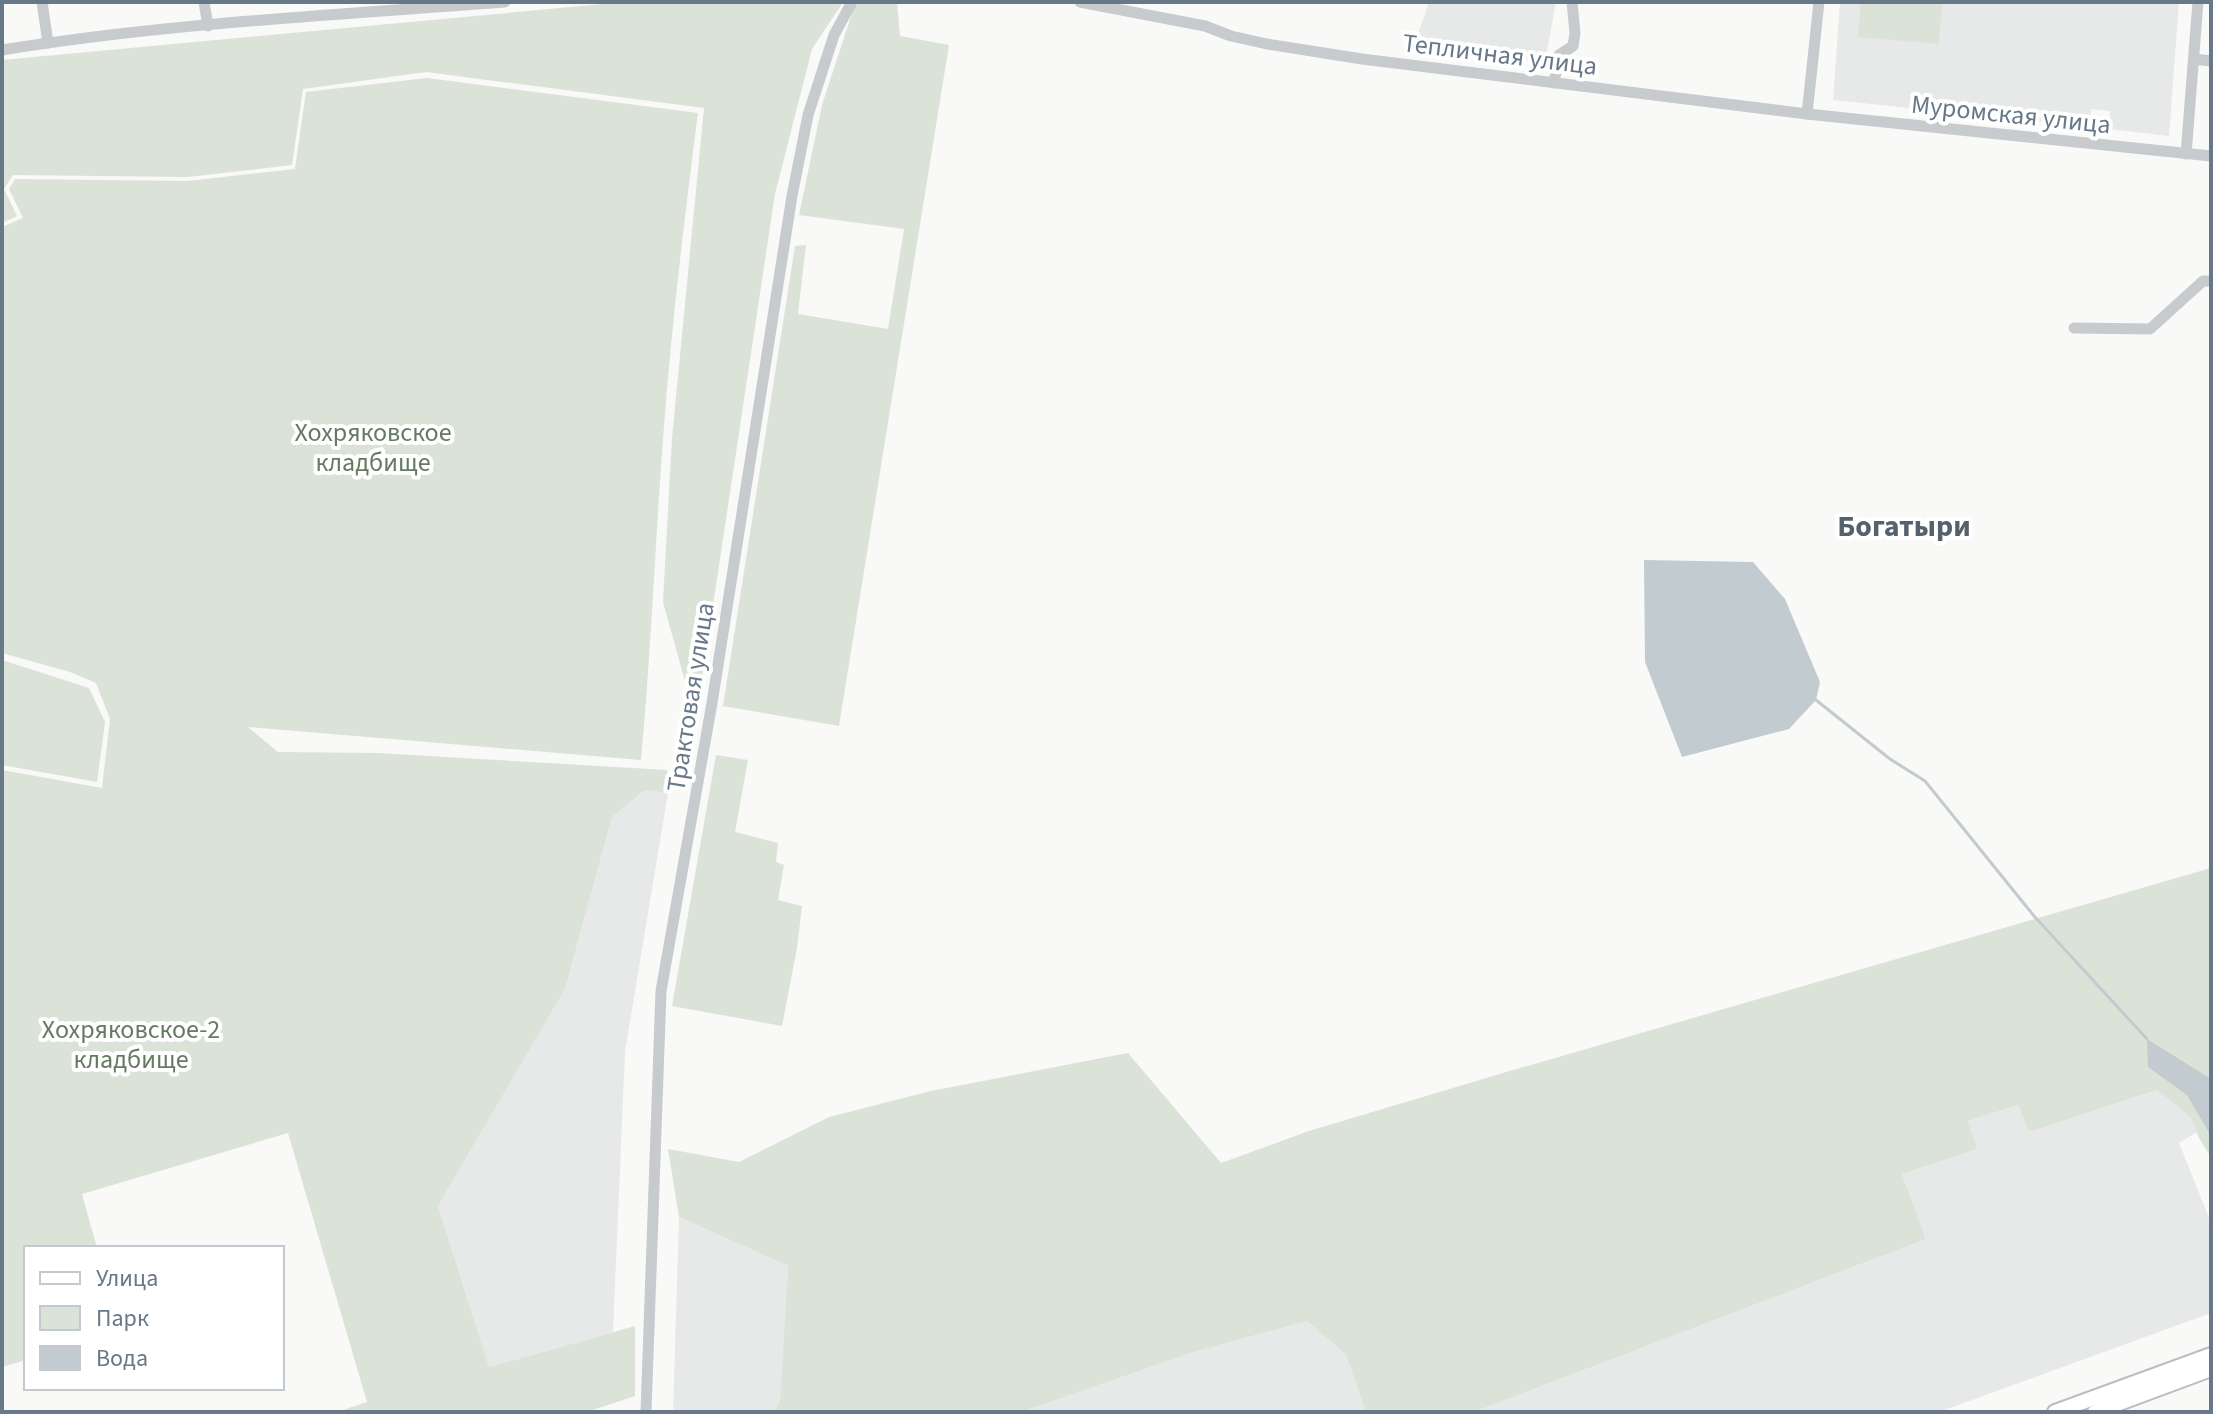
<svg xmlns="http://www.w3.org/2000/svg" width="2213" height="1414" font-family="'Source Sans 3',sans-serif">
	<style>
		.built { fill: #e7e8e8 }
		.green { fill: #dbe2d8 }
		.water { fill: #c2cbd0 }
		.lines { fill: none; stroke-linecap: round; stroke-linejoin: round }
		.stream { stroke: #c2cbd0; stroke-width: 3 }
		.major-casing { stroke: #babec2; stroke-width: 18 }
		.minor { stroke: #c7cbce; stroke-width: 11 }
		.major { stroke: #fff; stroke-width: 14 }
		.labels { text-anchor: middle; stroke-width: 8; stroke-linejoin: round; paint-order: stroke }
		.street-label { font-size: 26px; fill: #677889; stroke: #fff }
		.park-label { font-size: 26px; fill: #667a63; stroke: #fff }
		.quarter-label { font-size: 30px; font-weight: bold; fill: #56616e; stroke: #fff }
	</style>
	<rect width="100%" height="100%" fill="#f9f9f7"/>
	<g class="built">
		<polygon points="1429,2 1556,2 1546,56 1534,60 1413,49"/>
		<polygon points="1840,2 2179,2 2169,136 2109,129 2110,111 2091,109 2089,127 1833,100"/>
		<polygon points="645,790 668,793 625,1052 613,1332 489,1367 438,1206 565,989 612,817"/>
		<polygon points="2159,1090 2191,1118 2197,1132 2179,1143 2211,1223 2211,1313 1939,1412 1474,1412 1926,1239 1902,1174 1976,1149 1968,1121 2018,1105 2029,1132"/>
		<polygon points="679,1217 788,1266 780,1402 775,1412 673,1412"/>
		<polygon points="1307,1321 1346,1355 1366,1412 1021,1412 1194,1352"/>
	</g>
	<g class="green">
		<polygon points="624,2 843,2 812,49 775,194 701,685 692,684 686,685 663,602 672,438 704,108 426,72 303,89 292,165 188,177 13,175 4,189 17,216 2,223 2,60"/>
		<polygon points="859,2 897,2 900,36 949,45 839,726 723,706 795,246 806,245 798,314 888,329 904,229 799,215 822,105 853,10"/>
		<polygon points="1861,2 1942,2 1939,44 1858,37"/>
		<path d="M427 78 698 113C684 221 671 330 663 439 655 546 651 653 641 760L248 727 278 752 378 753 667 770 668 793 645 790 612 817 565 989 438 1206 489 1367 635 1326V1396L587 1412H337L367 1402 288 1133 82 1194 97 1248H26V1360L2 1367V770L102 788 110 719 96 683 70 672 2 653V227L23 218 9 189 15 179 188 181 295 169 306 92Z"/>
		<polygon points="2,660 89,688 105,722 97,782 2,765"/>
		<polygon points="716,755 748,760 735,832 778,843 776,862 784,865 778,900 802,906 797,948 782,1026 672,1006"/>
		<polygon points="2211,868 2211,1157 2199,1138 2191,1118 2158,1090 2029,1132 2018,1105 1968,1121 1977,1149 1902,1174 1926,1239 1474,1412 1366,1412 1346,1355 1307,1321 1194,1352 1021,1412 775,1412 780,1401 788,1266 679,1217 668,1149 739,1162 829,1117 931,1091 1128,1053 1221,1163 1309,1131 1503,1073"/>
	</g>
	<g class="water">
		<polygon points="1644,560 1753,562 1785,599 1820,682 1816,700 1789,729 1682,757 1645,662"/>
		<polygon points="2147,1039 2211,1079 2211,1136 2187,1095 2148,1067"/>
	</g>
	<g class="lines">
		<polyline class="stream" points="1816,700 1890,759 1925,781 2034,916 2147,1039"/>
		<defs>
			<g id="major">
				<polyline points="2055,1412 2211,1355"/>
				<polyline points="2095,1412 2211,1369"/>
			</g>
		</defs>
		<use href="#major" class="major-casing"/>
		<g class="minor">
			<polyline points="42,2 48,43"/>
			<polyline points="204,2 208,26"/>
			<polyline points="1080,2 1205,26 1231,36 1267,44 1362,59 1807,114 2211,156"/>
			<path d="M2 50C168 23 337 15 505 2"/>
			<polyline points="2194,59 2211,61"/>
			<polyline points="1554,83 1559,55 1573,46 1575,33 1572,2"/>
			<polyline points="1807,114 1819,2"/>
			<polyline points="2186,154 2198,2"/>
			<polyline points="2074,328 2150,329 2203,281 2211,281"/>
			<polyline points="646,1412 661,991 712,703 792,196 808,115 834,35 852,2"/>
		</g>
		<use href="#major" class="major"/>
	</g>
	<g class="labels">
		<g class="street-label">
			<text transform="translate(1500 54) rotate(7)" y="9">Тепличная улица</text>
			<text transform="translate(2011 114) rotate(6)" y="9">Муромская улица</text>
			<text transform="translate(690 697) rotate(-81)" y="9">Трактовая улица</text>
		</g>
		<g class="park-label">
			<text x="373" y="441">Хохряковское<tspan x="373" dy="30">кладбище</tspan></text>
			<text x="131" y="1038">Хохряковское-2<tspan x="131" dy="30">кладбище</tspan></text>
		</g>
		<g class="quarter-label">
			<text x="1904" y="536">Богатыри</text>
		</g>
	</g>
	<rect width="2213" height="1414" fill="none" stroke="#677889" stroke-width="8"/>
	<rect x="24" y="1246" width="260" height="144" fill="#ffffff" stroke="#c2c9d0" stroke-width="2"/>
	<rect x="40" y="1272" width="40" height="12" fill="#ffffff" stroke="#c2c9d0" stroke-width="2"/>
	<text x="96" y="1286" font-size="24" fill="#677889">Улица</text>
	<rect x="40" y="1306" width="40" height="24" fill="#dbe2d8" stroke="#c2c9d0" stroke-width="2"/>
	<text x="96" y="1326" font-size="24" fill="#677889">Парк</text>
	<rect x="40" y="1346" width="40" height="24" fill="#c2cbd0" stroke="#c2c9d0" stroke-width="2"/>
	<text x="96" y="1366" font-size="24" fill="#677889">Вода</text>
</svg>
